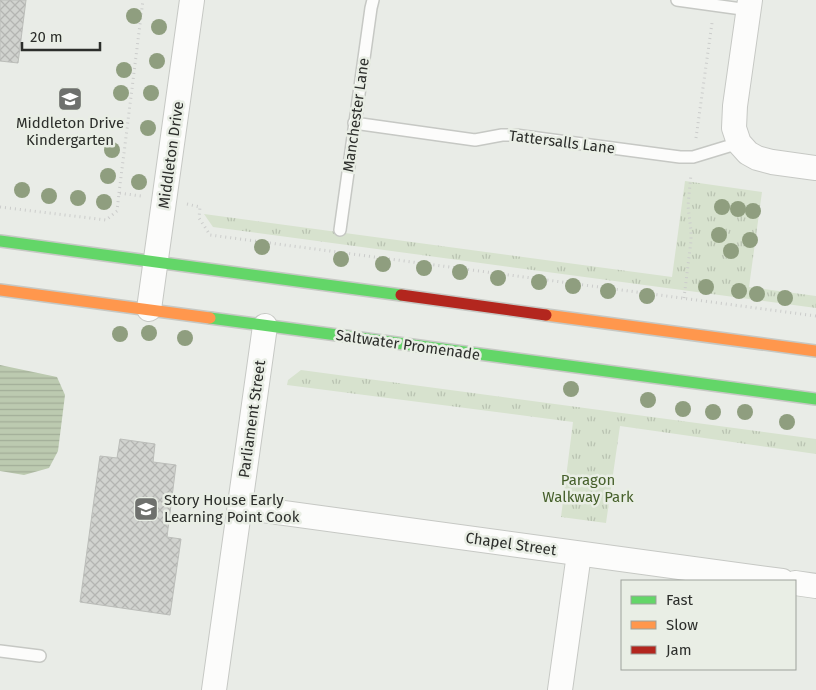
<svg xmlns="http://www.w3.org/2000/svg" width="816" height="690" font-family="'Fira Sans',sans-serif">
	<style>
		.park { fill: url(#park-tufts) }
		.water { fill: url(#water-rules) }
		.building { fill: url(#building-cross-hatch); stroke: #bbbdb9 }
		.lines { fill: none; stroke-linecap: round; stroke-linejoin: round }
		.lane-casing { stroke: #c6c8c4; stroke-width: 14 }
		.street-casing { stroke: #c6c8c4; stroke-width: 26 }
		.fast-casing { stroke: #c6c8c4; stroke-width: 14 }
		.slow-casing { stroke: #c6c8c4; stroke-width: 14 }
		.jam-casing { stroke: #c6c8c4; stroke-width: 14 }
		.path { stroke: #cbcccb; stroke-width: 3; stroke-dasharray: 1 4; stroke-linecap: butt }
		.lane { stroke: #fcfcfb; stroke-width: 11 }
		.street { stroke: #fcfcfb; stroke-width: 24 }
		.fast { stroke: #63d668; stroke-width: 11 }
		.slow { stroke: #ff974d; stroke-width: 11 }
		.jam { stroke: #b3261e; stroke-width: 11 }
		.tree { fill: #8f9e7f }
		.labels { text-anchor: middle; stroke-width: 5; stroke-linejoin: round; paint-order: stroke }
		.street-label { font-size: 15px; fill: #2c2e2b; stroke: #e9eee5 }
		.poi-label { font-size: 15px; fill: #2c2e2b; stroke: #e9eee5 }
		.park-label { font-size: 15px; fill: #455f2a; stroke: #e9eee5 }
	</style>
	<defs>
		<pattern id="park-tufts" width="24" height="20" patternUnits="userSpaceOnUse" patternTransform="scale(1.25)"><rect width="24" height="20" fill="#d7e2ce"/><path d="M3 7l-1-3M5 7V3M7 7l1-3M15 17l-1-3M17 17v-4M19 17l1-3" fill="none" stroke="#b9c2b1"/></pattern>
		<pattern id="water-rules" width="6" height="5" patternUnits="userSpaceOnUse" patternTransform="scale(1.25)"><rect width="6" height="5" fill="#bccab0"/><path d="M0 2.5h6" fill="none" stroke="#a2ae98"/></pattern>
		<pattern id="building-cross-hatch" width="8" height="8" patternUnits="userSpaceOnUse" patternTransform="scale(1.25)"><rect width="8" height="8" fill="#d1d3cf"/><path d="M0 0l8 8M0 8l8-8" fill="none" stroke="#b4b5b2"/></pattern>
	</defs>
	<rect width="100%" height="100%" fill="#e9ece7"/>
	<g class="park">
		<polygon points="685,181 762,192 749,287 816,296 816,308 213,227 204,214 672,277"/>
		<polygon points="301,370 816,439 816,454 620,426 606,523 561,517 573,422 287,385 288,380"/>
	</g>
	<polygon class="water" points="0,365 57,377 65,395 58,451 49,468 24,475 0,471"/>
	<g class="building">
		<polygon points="0,0 26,0 18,63 0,61"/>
		<polygon points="120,439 155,444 153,462 176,465 167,537 181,539 170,615 80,602 100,456 117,458"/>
	</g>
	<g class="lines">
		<defs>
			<g id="lane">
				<polyline points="677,0 749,10"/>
				<polyline points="354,123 475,140 502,135 515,135 680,157 693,157 739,143"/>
				<polyline points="340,230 371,8 373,0"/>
				<polyline points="0,651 40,656"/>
			</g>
			<g id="street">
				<polyline points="750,0 735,106 734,128 739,143 748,153 757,158 772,162 816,168"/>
				<polyline points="149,309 192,0"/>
				<polyline points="240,507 782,581"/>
				<polyline points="795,583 816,586"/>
				<polyline points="214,690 265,326"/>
				<polyline points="560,690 579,554"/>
			</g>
			<g id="fast">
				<polyline points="0,241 401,295"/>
				<polyline points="210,318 816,399"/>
			</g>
			<g id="slow">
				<polyline points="0,290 210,318"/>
				<polyline points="546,315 816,351"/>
			</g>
			<polyline id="jam" points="401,295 546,315"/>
		</defs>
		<use href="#lane" class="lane-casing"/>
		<use href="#street" class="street-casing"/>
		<use href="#fast" class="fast-casing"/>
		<use href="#slow" class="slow-casing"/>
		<use href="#jam" class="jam-casing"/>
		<g class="path">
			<polyline points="696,138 712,23"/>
			<polyline points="119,193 143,0"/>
			<polyline points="187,204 200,207 199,218 210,235 816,316"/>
			<polyline points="0,207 106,220 117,211 119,193 141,196"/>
			<polyline points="684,298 691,241 691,231 688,206 691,174"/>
		</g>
		<use href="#lane" class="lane"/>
		<use href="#street" class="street"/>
		<use href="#fast" class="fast"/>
		<use href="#slow" class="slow"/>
		<use href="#jam" class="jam"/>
	</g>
	<g class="tree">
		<circle cx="134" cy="16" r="8"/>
		<circle cx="159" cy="27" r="8"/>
		<circle cx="157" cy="61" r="8"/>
		<circle cx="124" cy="70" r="8"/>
		<circle cx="121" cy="93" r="8"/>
		<circle cx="151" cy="93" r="8"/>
		<circle cx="148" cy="128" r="8"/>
		<circle cx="112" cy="150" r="8"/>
		<circle cx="108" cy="176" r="8"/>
		<circle cx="139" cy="182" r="8"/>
		<circle cx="22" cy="190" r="8"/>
		<circle cx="49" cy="196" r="8"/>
		<circle cx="78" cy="198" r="8"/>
		<circle cx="104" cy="202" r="8"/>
		<circle cx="722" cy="207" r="8"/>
		<circle cx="738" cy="209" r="8"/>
		<circle cx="753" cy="211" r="8"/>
		<circle cx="719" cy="235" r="8"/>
		<circle cx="750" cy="240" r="8"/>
		<circle cx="262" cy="247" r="8"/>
		<circle cx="731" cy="251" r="8"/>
		<circle cx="341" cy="259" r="8"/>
		<circle cx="383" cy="264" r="8"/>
		<circle cx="424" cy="268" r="8"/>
		<circle cx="460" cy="272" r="8"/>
		<circle cx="498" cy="278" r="8"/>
		<circle cx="539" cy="282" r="8"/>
		<circle cx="573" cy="286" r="8"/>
		<circle cx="706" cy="287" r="8"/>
		<circle cx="608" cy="291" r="8"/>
		<circle cx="739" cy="291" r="8"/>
		<circle cx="757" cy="294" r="8"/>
		<circle cx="647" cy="296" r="8"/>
		<circle cx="785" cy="298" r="8"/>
		<circle cx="149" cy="333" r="8"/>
		<circle cx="120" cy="334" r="8"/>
		<circle cx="185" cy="338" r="8"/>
		<circle cx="571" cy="389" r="8"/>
		<circle cx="648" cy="400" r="8"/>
		<circle cx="683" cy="409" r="8"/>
		<circle cx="713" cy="412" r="8"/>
		<circle cx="745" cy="412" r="8"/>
		<circle cx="787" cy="422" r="8"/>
	</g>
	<defs>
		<symbol id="school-square" viewBox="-11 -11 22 22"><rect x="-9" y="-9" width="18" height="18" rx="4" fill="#6e706d" stroke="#e9eee5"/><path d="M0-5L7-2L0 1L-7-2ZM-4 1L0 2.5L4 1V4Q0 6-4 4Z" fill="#fff"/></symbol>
	</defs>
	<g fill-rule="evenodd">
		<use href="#school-square" x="56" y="85" width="28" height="28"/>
		<use href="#school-square" x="132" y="495" width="28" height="28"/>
	</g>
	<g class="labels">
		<g class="street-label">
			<text transform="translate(356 115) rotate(-82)" y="5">Manchester Lane</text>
			<text transform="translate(562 142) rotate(7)" y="5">Tattersalls Lane</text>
			<text transform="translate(171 155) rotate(-82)" y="5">Middleton Drive</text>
			<text transform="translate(408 345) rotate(8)" y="5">Saltwater Promenade</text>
			<text transform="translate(252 419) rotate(-82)" y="5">Parliament Street</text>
			<text transform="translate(511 544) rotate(8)" y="5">Chapel Street</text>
		</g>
		<g class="poi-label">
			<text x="70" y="128">Middleton Drive<tspan x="70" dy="17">Kindergarten</tspan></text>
			<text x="164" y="505" text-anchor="start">Story House Early<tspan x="164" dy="17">Learning Point Cook</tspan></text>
		</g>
		<g class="park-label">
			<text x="588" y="485">Paragon<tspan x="588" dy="17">Walkway Park</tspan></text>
		</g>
	</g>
	<rect x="621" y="580" width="175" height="90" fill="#e9eee5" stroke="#9da19b"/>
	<rect x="631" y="596" width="25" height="8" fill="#63d668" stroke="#9da19b"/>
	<text x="666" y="605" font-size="15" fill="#2c2e2b">Fast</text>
	<rect x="631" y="621" width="25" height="8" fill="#ff974d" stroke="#9da19b"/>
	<text x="666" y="630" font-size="15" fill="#2c2e2b">Slow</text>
	<rect x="631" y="646" width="25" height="8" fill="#b3261e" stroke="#9da19b"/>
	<text x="666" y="655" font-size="15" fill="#2c2e2b">Jam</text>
	<path d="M22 42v8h78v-8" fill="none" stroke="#2c2e2b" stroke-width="2.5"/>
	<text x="30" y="42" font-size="15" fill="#2c2e2b" stroke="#e9eee5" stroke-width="4" paint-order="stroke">20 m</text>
</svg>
